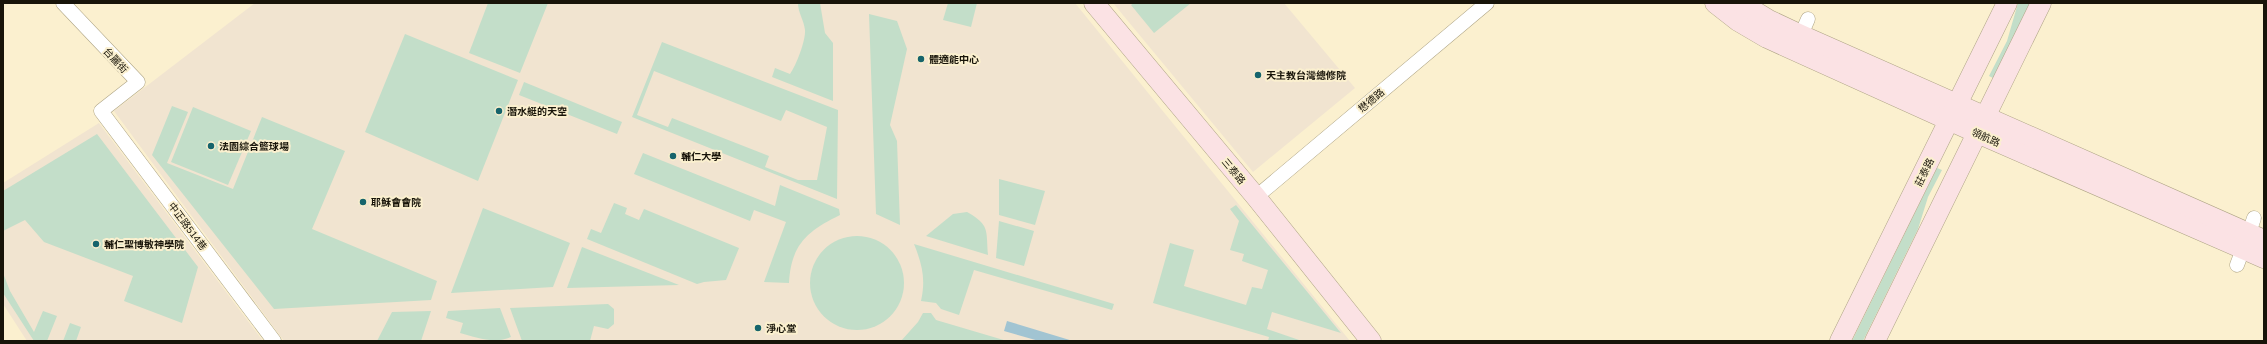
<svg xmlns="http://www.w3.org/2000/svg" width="2267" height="344" font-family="Helvetica,'Noto Sans TC',sans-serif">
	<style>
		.education { fill: #f1e4d0 }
		.green { fill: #c3dec9; fill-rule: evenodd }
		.water { fill: #a1c4d2 }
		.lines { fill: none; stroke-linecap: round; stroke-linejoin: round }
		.street-casing { stroke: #aea485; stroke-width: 15 }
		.secondary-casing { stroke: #aea485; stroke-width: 21 }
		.street { stroke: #fff; stroke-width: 14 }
		.secondary { stroke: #fbe2e4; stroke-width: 20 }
		.poi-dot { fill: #16646c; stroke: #fbf0cf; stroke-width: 1.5 }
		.labels { text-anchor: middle; stroke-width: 4; stroke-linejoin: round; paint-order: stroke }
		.poi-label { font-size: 10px; font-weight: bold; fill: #181409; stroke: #fbf0cf; text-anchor: start }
		.street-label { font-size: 10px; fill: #181409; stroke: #fbf0cf }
	</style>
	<rect width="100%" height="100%" fill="#fbf0cf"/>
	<g class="education">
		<polygon points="255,3 1075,3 1350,341 284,341 114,111"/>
		<polygon points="1113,3 1284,3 1355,88 1253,172"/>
		<polygon points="99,123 263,341 27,341 3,304 3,183"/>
	</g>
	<g class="green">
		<polygon points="488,3 548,3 520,73 469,53"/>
		<path d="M798 3H820L825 33 833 43V101L772 77 775 68 790 74C796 66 806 40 805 30 804 20 798 13 798 3Z"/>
		<polygon points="948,3 977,3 971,27 943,20"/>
		<polygon points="1134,3 1191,3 1154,33 1131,5"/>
		<polygon points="2018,3 2030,3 1993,78 1989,76 2007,41"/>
		<polygon points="869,14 897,21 907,49 890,125 897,141 900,225 876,214"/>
		<polygon points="405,34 518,80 478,181 365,132"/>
		<path d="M662 42 838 110 837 199 632 117ZM654 71 781 121 786 110 827 127 817 180H798L765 167 769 156 672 118 668 127 637 115Z"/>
		<polygon points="524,82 622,122 617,134 519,95"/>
		<polygon points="172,106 188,112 167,163 233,189 262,117 345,151 312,229 437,281 431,300 274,309 152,155"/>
		<polygon points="193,107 251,131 228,185 171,162"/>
		<polygon points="97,134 198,267 182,323 124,301 133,276 44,242 25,220 3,231 3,191"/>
		<path d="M643 153 775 206 780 185 839 209 840 215C807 231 791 245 789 283L764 282 786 222 754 210 750 221 634 174Z"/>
		<polygon points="1937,168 1942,170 1928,197 1918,229 1863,341 1852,341"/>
		<polygon points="999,179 1045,191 1035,225 999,215"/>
		<polygon points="614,203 627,208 625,214 639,220 644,209 739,248 726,280 704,282 697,284 587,239 591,229 601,233"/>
		<polygon points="1236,205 1341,333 1272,312 1267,329 1302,341 1268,341 1269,337 1153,303 1170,243 1194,250 1184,286 1246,305 1252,287 1262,289 1268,270 1242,261 1244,254 1230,250 1239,221 1230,209"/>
		<polygon points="483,208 570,243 553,287 451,293"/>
		<path d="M967 212C990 225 986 230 988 255L926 236 953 214Z"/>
		<polygon points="999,221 1034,231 1024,266 996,258"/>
		<circle cx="857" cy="283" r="47"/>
		<path d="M914 244 1114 304 1112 310 974 270 959 315 941 309 936 303 921 301C926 279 922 264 914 244Z"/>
		<polygon points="582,247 679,285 567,288"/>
		<polygon points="3,273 10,291 34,332 43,311 57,316 47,341 34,341 3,293"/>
		<polygon points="608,304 614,309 614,324 608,329 594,326 590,341 522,341 510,308"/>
		<path d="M500 308 511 337C493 344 478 338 460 333L463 323 446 318 448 311Z"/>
		<polygon points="431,311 421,341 377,341 392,312"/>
		<polygon points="923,313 931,313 936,320 1007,341 901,341 918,322"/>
		<polygon points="70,323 81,327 76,341 63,341"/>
	</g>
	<polygon class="water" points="1007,321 1073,341 1039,341 1004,331"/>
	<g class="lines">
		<defs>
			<g id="street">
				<polyline points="63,3 138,82 101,111 274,341"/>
				<polyline points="1801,35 1808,19"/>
				<polyline points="1256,197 1487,3"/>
				<polyline points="2249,233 2254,218"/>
				<polyline points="2237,265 2243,249"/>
			</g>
			<g id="secondary">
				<polyline points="1094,3 1256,197 1371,341"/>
				<polyline points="1715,3 1738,21 1767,38 1977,133 2264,258"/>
				<polyline points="1741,3 1769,20 1801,35 2264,240"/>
				<polyline points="1840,341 2007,3"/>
				<polyline points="1875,341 2041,3"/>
			</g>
		</defs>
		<use href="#street" class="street-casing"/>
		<use href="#secondary" class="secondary-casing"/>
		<use href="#street" class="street"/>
		<use href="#secondary" class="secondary"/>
	</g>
	<g class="poi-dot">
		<circle cx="921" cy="59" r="4"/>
		<circle cx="1258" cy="75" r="4"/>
		<circle cx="499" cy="111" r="4"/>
		<circle cx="211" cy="146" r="4"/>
		<circle cx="673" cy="156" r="4"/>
		<circle cx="363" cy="202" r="4"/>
		<circle cx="96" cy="244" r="4"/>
		<circle cx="758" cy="328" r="4"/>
	</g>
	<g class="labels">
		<g class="poi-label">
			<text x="929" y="63">體適能中心</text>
			<text x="1266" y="79">天主教台灣總修院</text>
			<text x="507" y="115">潛水艇的天空</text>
			<text x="219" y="150">法園綜合籃球場</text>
			<text x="681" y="160">輔仁大學</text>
			<text x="371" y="206">耶穌會會院</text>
			<text x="104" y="248">輔仁聖博敏神學院</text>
			<text x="766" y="332">淨心堂</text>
		</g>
		<g class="street-label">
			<text transform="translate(116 60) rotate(47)" y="4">台麗街</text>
			<text transform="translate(1371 100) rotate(-40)" y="4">懋德路</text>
			<text transform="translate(1986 137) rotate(24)" y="4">領航路</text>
			<text transform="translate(1234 171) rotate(50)" y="4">三泰路</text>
			<text transform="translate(1924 172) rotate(-64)" y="4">莊泰路</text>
			<text transform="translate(188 226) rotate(53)" y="4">中正路514巷</text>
		</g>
	</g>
	<rect width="2267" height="344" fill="none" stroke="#181409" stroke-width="8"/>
</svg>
